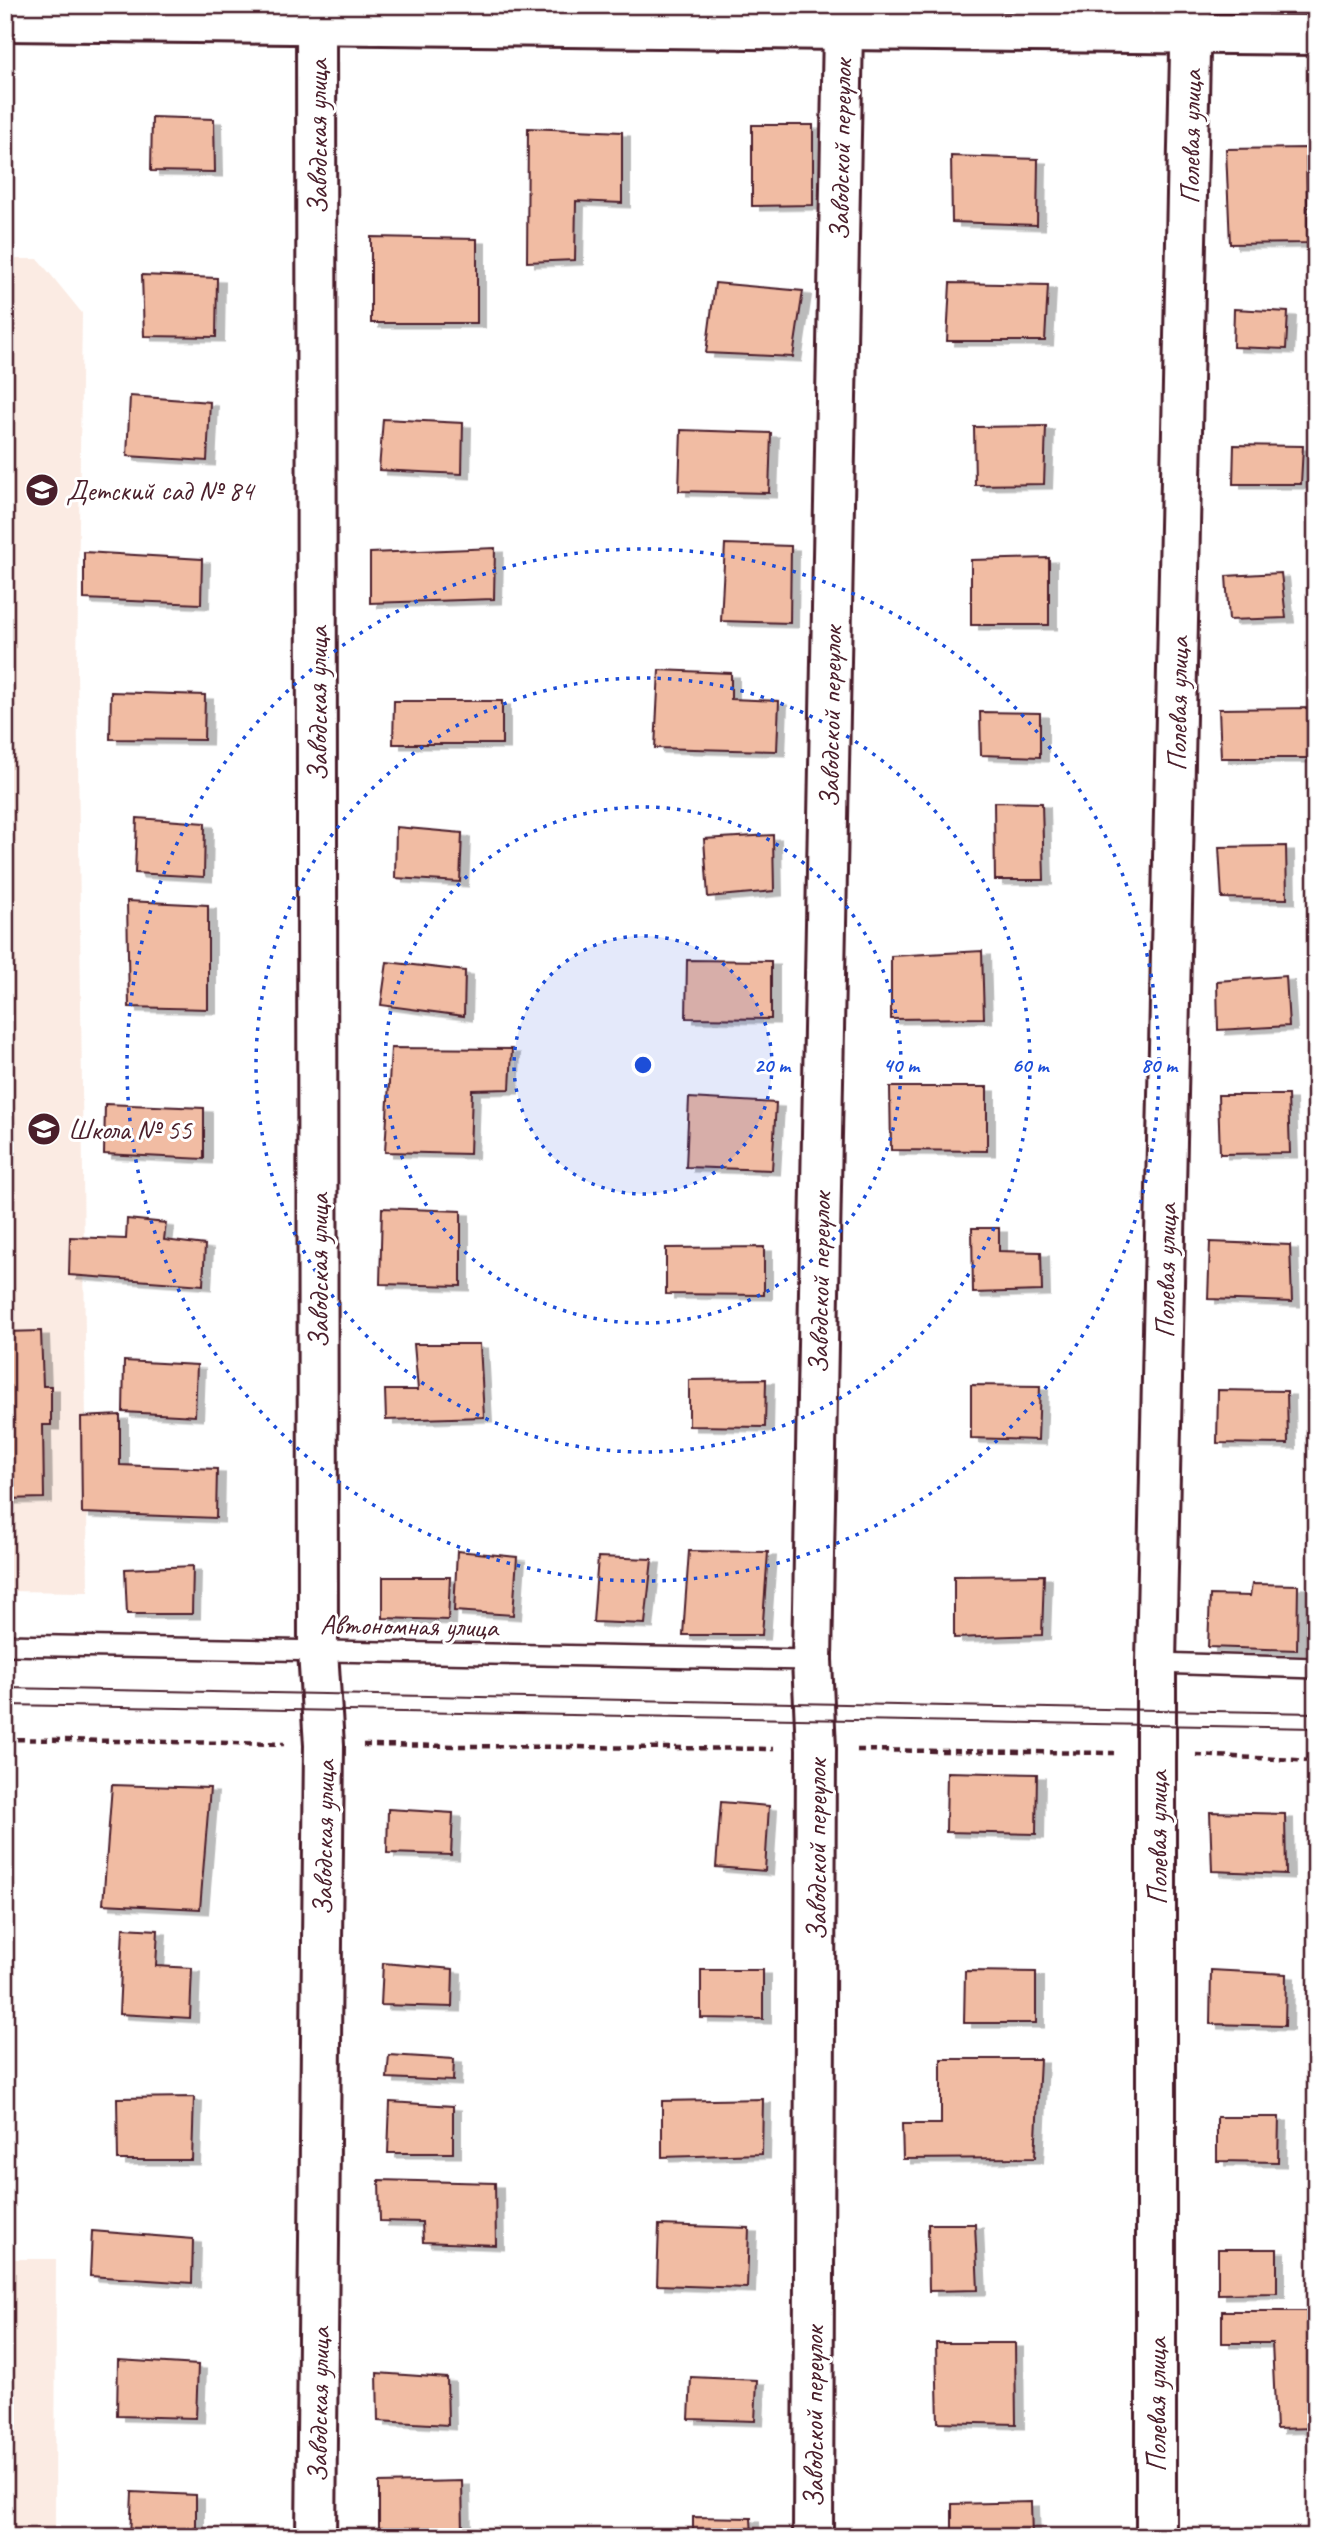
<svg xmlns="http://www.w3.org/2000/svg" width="1321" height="2542" font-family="Caveat,sans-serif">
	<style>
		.built { fill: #fbebe3 }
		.building { fill: #f1bca3; stroke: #4a1f2b; stroke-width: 2; filter: url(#shadow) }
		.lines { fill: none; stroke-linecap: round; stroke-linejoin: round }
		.service-casing { stroke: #4a1f2b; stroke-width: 24 }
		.minor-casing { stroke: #4a1f2b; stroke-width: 44 }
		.path { stroke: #4a1f2b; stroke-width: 4.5; stroke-dasharray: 7 5; stroke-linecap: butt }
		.service { stroke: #fff; stroke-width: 19 }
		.minor { stroke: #fff; stroke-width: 38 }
		.tram { stroke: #4a1f2b; stroke-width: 2 }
		.ring { fill: none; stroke: #1d4ed8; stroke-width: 3.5; stroke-dasharray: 3.5 7 }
		.labels { text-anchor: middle; stroke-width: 6; stroke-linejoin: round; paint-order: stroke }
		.street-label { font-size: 28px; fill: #4a1f2b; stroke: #fff }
		.poi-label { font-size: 28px; fill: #4a1f2b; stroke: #fff; text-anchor: start }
		.centre { fill: #1d4ed8; stroke: #fff; stroke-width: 3.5 }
		.ring-label { font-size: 21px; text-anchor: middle; font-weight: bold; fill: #1d4ed8; stroke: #fff; stroke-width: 6; stroke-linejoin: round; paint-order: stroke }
	</style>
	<defs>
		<filter id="shadow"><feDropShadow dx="8" dy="4.5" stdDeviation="0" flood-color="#0004"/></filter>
	</defs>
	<rect width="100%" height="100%" fill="#fff"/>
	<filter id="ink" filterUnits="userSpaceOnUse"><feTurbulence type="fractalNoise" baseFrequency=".0143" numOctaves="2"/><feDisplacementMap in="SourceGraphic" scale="14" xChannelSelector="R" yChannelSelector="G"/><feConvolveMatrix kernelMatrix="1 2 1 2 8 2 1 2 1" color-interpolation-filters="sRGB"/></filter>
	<g filter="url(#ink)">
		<g class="built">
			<polygon points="5,259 38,259 82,313 77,668 88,1592 5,1591"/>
			<polygon points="5,2259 56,2259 55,2537 5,2537"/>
		</g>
		<g class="building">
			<polygon points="152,117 214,119 215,172 151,171"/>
			<polygon points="752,125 813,125 813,205 752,206"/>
			<polygon points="528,128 622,132 622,203 576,201 575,260 527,262"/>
			<polygon points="1306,148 1308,243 1230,244 1226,149"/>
			<polygon points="951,156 1038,159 1037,225 952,222"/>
			<polygon points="371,237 477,239 477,323 371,323"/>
			<polygon points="142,275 217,278 216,337 144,336"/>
			<polygon points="715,283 803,291 793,357 706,353"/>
			<polygon points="950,283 1048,285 1045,341 947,341"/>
			<polygon points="1234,309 1288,312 1286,349 1233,347"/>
			<polygon points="130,396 210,402 207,461 127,456"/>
			<polygon points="383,419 463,423 462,474 379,470"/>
			<polygon points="1046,426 1044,484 975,485 974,427"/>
			<polygon points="681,430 771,433 769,493 679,491"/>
			<polygon points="1234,445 1303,446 1301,484 1233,484"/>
			<polygon points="725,544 791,546 790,623 721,621"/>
			<polygon points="495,548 494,599 370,603 370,553"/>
			<polygon points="84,552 202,559 201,604 84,599"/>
			<polygon points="1049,558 1049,625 971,625 971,560"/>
			<polygon points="1281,573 1286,618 1229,620 1226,576"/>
			<polygon points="659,670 731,673 731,699 779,701 777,751 655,748"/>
			<polygon points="111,692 205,695 204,740 110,739"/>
			<polygon points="394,701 502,701 502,744 393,744"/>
			<polygon points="1316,708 1316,758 1221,758 1219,709"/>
			<polygon points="980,712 1040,713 1040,757 981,755"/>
			<polygon points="994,802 1042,803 1044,880 995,880"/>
			<polygon points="137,818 205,823 204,877 135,873"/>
			<polygon points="396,827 462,833 460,882 395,878"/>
			<polygon points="773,835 774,891 708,897 704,839"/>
			<polygon points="1286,846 1287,899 1222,898 1219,847"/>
			<polygon points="127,901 208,905 208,1009 129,1007"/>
			<polygon points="982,951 984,1018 891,1019 891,956"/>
			<polygon points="687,960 771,961 771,1019 686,1018"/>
			<polygon points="387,962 465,971 464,1016 381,1005"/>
			<polygon points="1286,976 1289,1026 1218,1030 1217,981"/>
			<polygon points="391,1048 512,1049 510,1089 472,1090 470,1154 385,1152"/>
			<polygon points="890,1087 987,1087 987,1151 891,1150"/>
			<polygon points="1218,1095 1288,1095 1290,1153 1220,1154"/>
			<polygon points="689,1098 776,1103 772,1170 686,1167"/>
			<polygon points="105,1104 204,1108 204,1159 104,1154"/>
			<polygon points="382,1208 461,1211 461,1286 380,1284"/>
			<polygon points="127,1219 166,1223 164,1240 205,1245 203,1285 69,1275 70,1237 126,1239"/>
			<polygon points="972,1228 999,1228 999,1251 1041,1252 1042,1291 973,1293"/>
			<polygon points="1210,1242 1290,1245 1292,1302 1208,1299"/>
			<polygon points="764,1247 764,1295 666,1294 666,1248"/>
			<polygon points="41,1331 43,1386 51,1386 51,1425 43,1425 44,1498 5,1499 5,1332"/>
			<polygon points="414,1344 480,1344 484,1417 386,1420 385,1390 418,1390"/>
			<polygon points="124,1361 197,1365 195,1416 123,1412"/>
			<polygon points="766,1379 765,1427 689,1426 689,1380"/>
			<polygon points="971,1385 1040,1386 1038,1440 971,1438"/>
			<polygon points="1218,1390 1287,1391 1288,1444 1217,1443"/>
			<polygon points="120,1415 120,1465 217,1469 216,1518 82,1513 81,1417"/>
			<polygon points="457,1551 517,1557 513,1615 454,1611"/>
			<polygon points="689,1551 768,1552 762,1635 683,1635"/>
			<polygon points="598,1557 652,1559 645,1624 593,1622"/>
			<polygon points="193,1566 192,1614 127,1614 125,1569"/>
			<polygon points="1044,1575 1042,1635 954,1638 954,1576"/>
			<polygon points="383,1577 450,1577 448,1620 383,1618"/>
			<polygon points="1252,1584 1298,1585 1297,1650 1208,1647 1210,1595 1250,1596"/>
			<polygon points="947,1772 1037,1774 1036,1834 946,1832"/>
			<polygon points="112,1785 210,1788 200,1909 103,1904"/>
			<polygon points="721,1802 769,1806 765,1871 716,1867"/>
			<polygon points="388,1809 453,1813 451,1855 387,1853"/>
			<polygon points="1210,1812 1285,1814 1286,1874 1212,1871"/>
			<polygon points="123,1928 158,1930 156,1966 192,1968 190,2018 119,2014"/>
			<polygon points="383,1963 453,1969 452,2007 381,2005"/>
			<polygon points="701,1970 763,1970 763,2019 701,2018"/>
			<polygon points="1211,1970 1286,1974 1285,2026 1210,2024"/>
			<polygon points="965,1971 1036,1972 1036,2023 964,2023"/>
			<polygon points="389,2055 454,2059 453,2081 387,2078"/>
			<polygon points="941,2059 1040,2059 1035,2158 903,2159 902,2124 941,2124"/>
			<polygon points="194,2097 192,2160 118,2160 117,2098"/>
			<polygon points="763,2099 762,2154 662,2157 662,2101"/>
			<polygon points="390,2102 453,2106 453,2153 388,2153"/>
			<polygon points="1217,2117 1279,2117 1278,2162 1217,2161"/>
			<polygon points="379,2180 495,2183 496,2245 423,2242 422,2222 380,2221"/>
			<polygon points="928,2224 975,2224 978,2290 929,2291"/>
			<polygon points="659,2225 749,2228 747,2288 657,2285"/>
			<polygon points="92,2231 193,2239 192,2283 90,2276"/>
			<polygon points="1218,2249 1277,2249 1277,2293 1218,2294"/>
			<polygon points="1222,2311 1316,2311 1316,2428 1276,2429 1272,2343 1222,2343"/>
			<polygon points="936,2343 1015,2343 1016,2424 938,2422"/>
			<polygon points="118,2360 198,2365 196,2418 117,2416"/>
			<polygon points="377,2373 447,2378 448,2425 378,2421"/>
			<polygon points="691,2377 757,2380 755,2421 689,2419"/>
			<polygon points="462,2481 463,2532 379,2535 379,2483"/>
			<polygon points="132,2492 196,2495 196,2537 130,2537"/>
			<polygon points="1031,2502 1032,2537 908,2537 908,2530 952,2530 952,2504"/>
			<polygon points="693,2517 751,2518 752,2537 693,2537"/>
			<polygon points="1215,2532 1285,2533 1285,2537 1215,2537"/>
		</g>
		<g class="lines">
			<defs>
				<g id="service">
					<polyline points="5,1645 812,1660"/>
					<polyline points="1156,1663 1316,1668"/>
				</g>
				<g id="minor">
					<polyline points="5,21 1316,35"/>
					<polyline points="316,2537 324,1745 318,1651 316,5"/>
					<polyline points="813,2537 816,1749 812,1660 843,30"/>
					<polyline points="1156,2537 1156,1663 1191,5"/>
				</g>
			</defs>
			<use href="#service" class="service-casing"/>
			<use href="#minor" class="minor-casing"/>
			<g class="path">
				<polyline points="5,1739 284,1744"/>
				<polyline points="363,1745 774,1749"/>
				<polyline points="857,1750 1114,1753"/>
				<polyline points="1196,1755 1316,1761"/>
			</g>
			<use href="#service" class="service"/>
			<use href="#minor" class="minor"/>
			<g class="tram">
				<polyline points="5,1688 1316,1713"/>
				<polyline points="5,1705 1316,1728"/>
			</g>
		</g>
	</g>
	<circle cx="643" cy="1065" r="129" fill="#1d4ed8" fill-opacity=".12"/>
	<g class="ring">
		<circle cx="643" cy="1065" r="129"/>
		<circle cx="643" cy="1065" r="258"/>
		<circle cx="643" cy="1065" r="387"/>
		<circle cx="643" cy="1065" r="516"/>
	</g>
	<defs>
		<symbol id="school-disc" viewBox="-11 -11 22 22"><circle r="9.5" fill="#4a1f2b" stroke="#fff"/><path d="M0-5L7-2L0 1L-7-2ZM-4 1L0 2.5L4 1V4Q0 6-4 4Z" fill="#fff"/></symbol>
	</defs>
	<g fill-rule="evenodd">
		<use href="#school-disc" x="23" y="471" width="38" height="38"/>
		<use href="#school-disc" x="25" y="1110" width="38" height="38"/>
	</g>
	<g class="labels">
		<g class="street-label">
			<text transform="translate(317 137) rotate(-90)" y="10">Заводская улица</text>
			<text transform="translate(1190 137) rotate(-89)" y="10">Полевая улица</text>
			<text transform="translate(840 150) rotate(-89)" y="10">Заводской переулок</text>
			<text transform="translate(317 704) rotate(-90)" y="10">Заводская улица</text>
			<text transform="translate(1177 704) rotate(-89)" y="10">Полевая улица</text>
			<text transform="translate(830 717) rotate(-89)" y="10">Заводской переулок</text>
			<text transform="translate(318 1271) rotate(-90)" y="10">Заводская улица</text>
			<text transform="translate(1165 1271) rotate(-89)" y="10">Полевая улица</text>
			<text transform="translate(819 1283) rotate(-89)" y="10">Заводской переулок</text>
			<text transform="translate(409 1625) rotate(1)" y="10">Автономная улица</text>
			<text transform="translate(323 1838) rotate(-89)" y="10">Заводская улица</text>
			<text transform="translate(1157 1838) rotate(-90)" y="10">Полевая улица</text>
			<text transform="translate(816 1850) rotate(-90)" y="10">Заводской переулок</text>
			<text transform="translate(318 2405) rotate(-89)" y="10">Заводская улица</text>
			<text transform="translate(1156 2405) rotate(-90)" y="10">Полевая улица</text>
			<text transform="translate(813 2417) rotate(-90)" y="10">Заводской переулок</text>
		</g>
		<g class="poi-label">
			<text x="66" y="500">Детский сад № 84</text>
			<text x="68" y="1139">Школа № 55</text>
		</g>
	</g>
	<circle cx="643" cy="1065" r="10" class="centre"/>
	<g class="ring-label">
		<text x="772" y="1072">20 m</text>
		<text x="901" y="1072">40 m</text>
		<text x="1030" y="1072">60 m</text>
		<text x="1159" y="1072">80 m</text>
	</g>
	<rect width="1321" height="2542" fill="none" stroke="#fff" stroke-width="28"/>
	<rect x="14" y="14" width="1293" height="2514" fill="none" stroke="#4a1f2b" stroke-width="2.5" filter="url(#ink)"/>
</svg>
